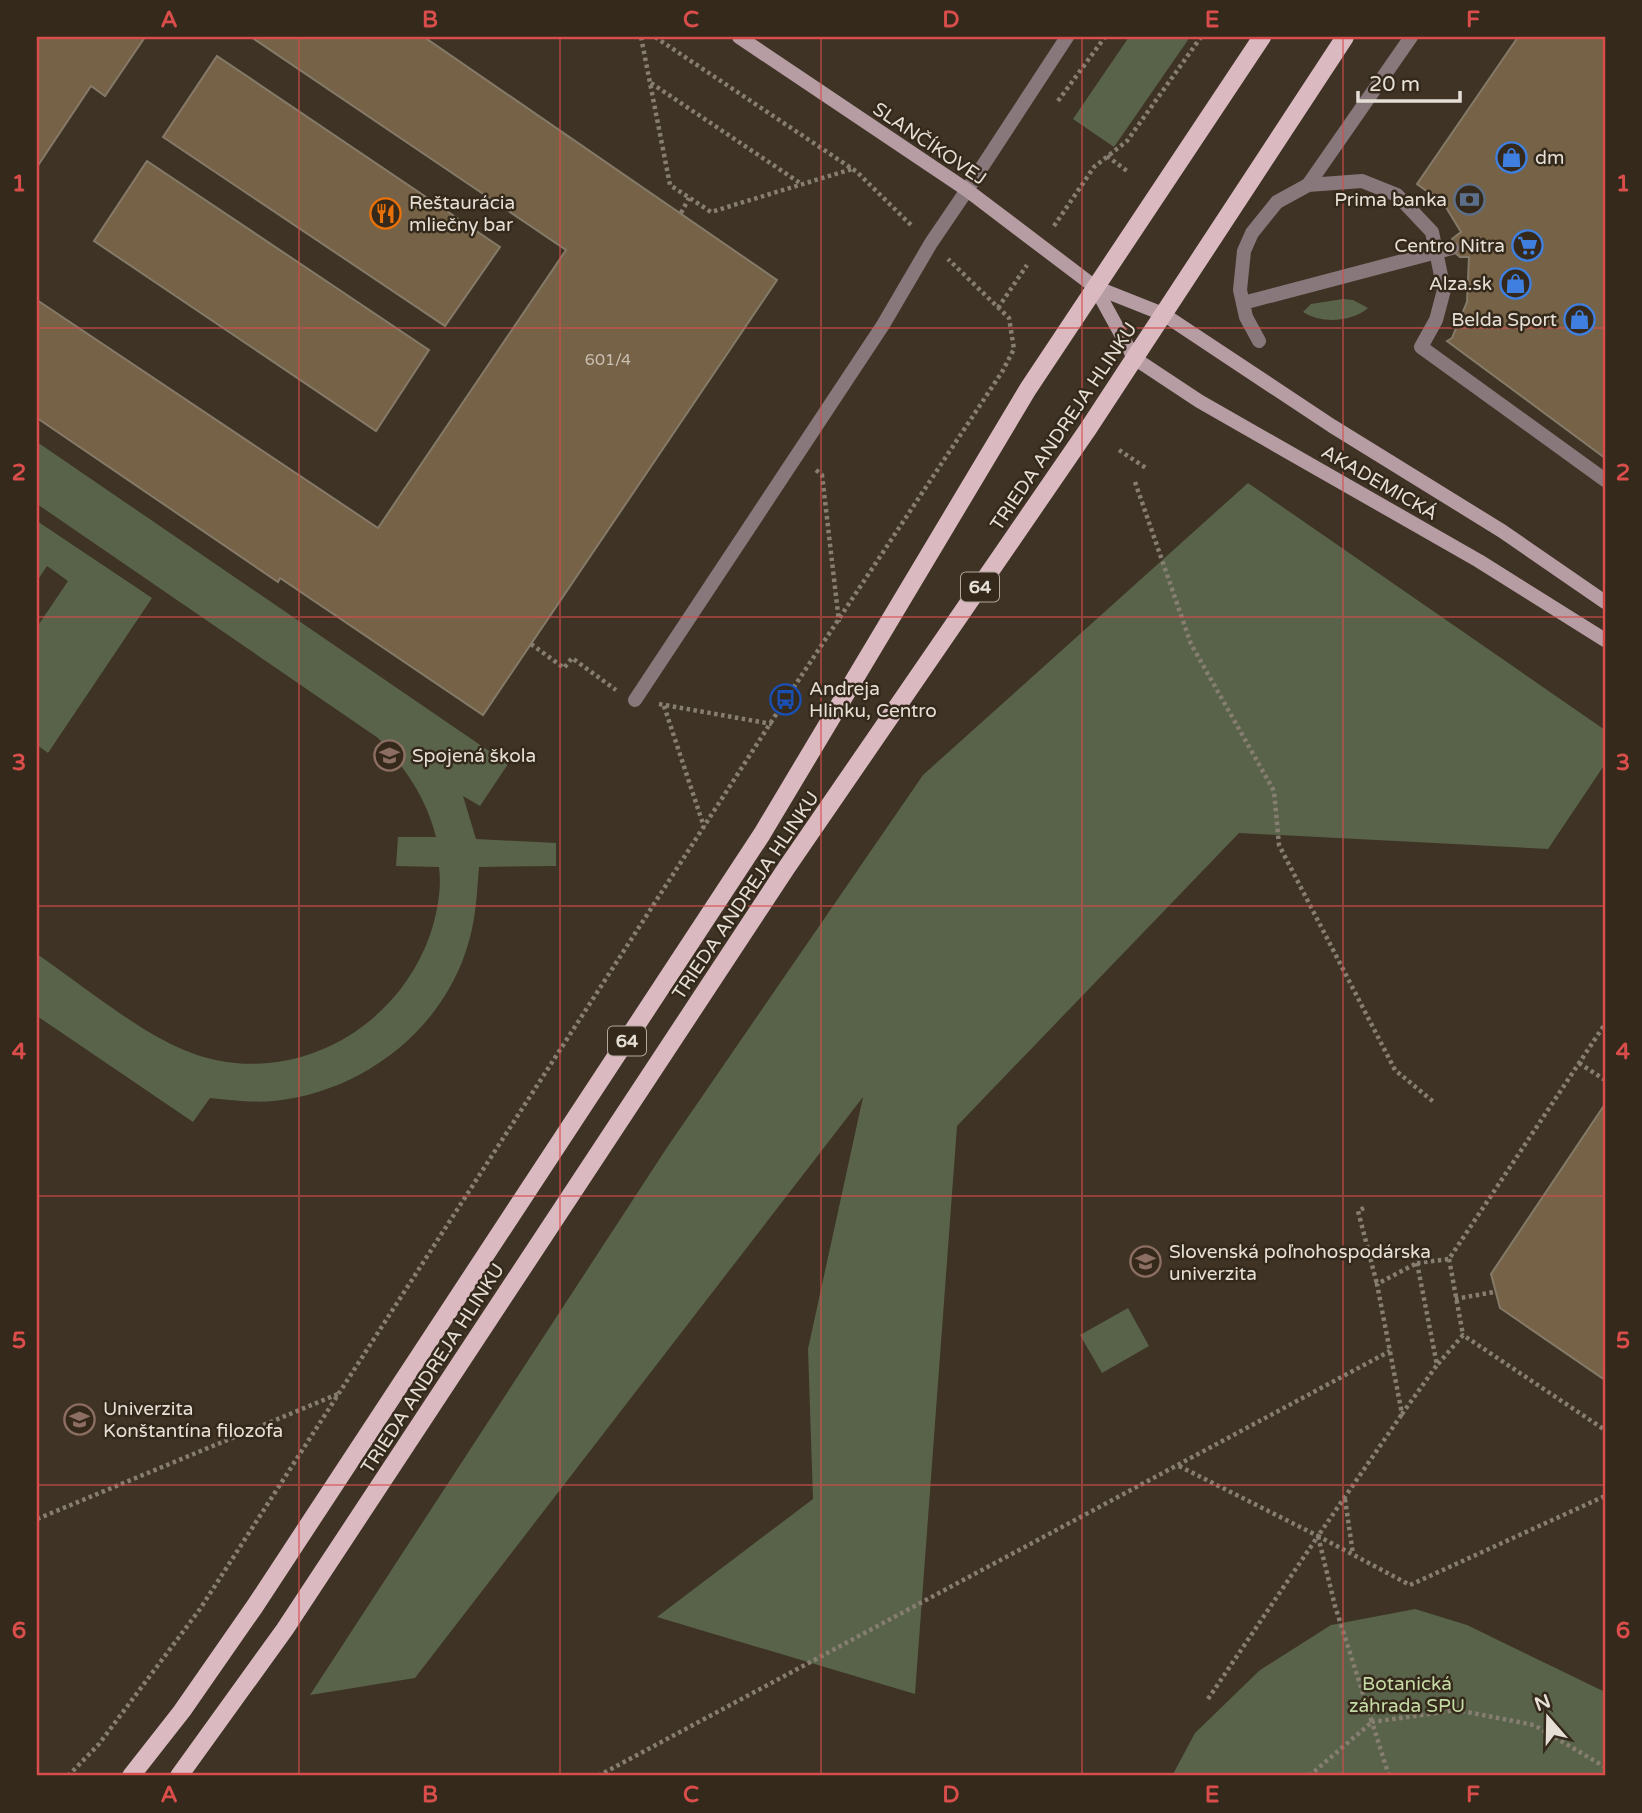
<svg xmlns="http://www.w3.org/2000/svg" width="1642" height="1813" font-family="'Varela Round',sans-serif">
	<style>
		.green { fill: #59634a }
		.building { fill: #756247; stroke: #857a68; stroke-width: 2 }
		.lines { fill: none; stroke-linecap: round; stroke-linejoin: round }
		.path { stroke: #877e72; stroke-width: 4.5; stroke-dasharray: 3.5 3.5; stroke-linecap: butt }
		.lane { stroke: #88777b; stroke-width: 14 }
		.street { stroke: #88777b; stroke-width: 14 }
		.secondary { stroke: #b69ca3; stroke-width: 14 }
		.primary { stroke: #dab9c1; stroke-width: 18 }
		.grid { fill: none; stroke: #d94d4b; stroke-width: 2; stroke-opacity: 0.55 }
		.labels { text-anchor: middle; stroke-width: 5; stroke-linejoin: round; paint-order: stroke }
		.number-label { font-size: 16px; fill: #cac0b2 }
		.shield { fill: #34291a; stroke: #b1a89e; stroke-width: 2 }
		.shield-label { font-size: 18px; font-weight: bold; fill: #e6dfd6 }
		.street-label { font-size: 19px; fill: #e6dfd6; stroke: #34291a }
		.poi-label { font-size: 19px; fill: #e6dfd6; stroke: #34291a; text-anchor: start }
		.park-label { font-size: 19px; fill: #c5daa4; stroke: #34291a }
		.neatline { fill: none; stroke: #d94d4b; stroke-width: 2.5 }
		.grid-label { font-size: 23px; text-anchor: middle; font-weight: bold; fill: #d94d4b }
	</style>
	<rect width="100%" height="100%" fill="#3e3324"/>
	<g class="green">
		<polygon points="1129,37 1190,37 1114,147 1073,119"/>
		<path d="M1343 299 1353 300 1368 308C1352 322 1321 324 1303 312L1311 304Z"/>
		<path d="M37 442 508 764 480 806 463 796 476 839 556 843V866L479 867C477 892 476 917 469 941 445 1029 363 1092 274 1101 253 1103 231 1100 210 1098L193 1122 37 1016V954C81 984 136 1030 184 1050 284 1092 395 1034 430 935 437 914 442 889 439 867L396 866 398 837H436C426 797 405 768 378 738L37 504Z"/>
		<polygon points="1248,483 1605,730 1605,764 1548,849 1239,833 957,1126 915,1694 657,1617 813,1499 808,1349 863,1097 415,1678 310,1695 666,1149 923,775"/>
		<polygon points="37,521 152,598 48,753 37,745 37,627 68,581 47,566 37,581"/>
		<polygon points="1128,1308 1149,1346 1102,1373 1080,1335"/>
		<polygon points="1415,1609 1467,1625 1605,1692 1605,1776 1172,1776 1195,1733 1260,1670 1331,1625"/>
	</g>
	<g class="building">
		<polygon points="37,37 145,37 105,96 91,86 37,167"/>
		<polygon points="251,37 424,37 777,280 483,715 280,578 278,582 37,418 37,300 378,528 566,250"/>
		<polygon points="1518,37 1605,37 1605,458 1447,341 1452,338 1467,302 1469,257 1460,257 1453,251 1452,239 1461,232 1444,204 1417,184"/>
		<polygon points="217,56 500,247 445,326 163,137"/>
		<polygon points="147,161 429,350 376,431 94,241"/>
		<polygon points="1603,1107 1605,1109 1605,1380 1500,1308 1491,1274"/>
	</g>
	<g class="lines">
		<g class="path">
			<polyline points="641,37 670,185 711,212 852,169"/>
			<polyline points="655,37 857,172 913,227"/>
			<polyline points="651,83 800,183"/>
			<polyline points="1058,101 1105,37"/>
			<polyline points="1107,156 1127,171"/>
			<polyline points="681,213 689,198"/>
			<polyline points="1054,226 1094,167 1127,141 1201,37"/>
			<polyline points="998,308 1027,265"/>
			<polyline points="1119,450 1146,468"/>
			<polyline points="816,470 822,475 839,622"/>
			<polyline points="1135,482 1191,644 1274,791 1279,845 1395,1070 1435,1103"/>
			<polyline points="531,644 564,668 572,658 616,690"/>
			<polyline points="659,704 772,724"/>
			<polyline points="664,706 704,827"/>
			<polyline points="1579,1063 1605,1080"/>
			<polyline points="1364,1208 1358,1211 1377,1284"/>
			<polyline points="1449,1259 1463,1335"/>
			<polygon points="1417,1263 1437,1365 1402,1414 1377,1284"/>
			<polyline points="1417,1263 1449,1259 1605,1024"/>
			<polyline points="1455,1299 1494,1292"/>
			<polyline points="1438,1364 1463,1335 1605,1430"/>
			<polyline points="1179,1466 1318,1536"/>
			<polyline points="1345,1499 1353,1554"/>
			<polyline points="37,1519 338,1394"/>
			<polyline points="1208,1699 1318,1536 1410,1585 1605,1496"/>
			<polyline points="68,1776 99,1744 200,1609 786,699 1002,372 1014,349 1009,318 948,259"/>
			<polyline points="598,1776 1390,1351"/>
			<polyline points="1309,1776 1372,1722 1335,1606 1318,1536 1402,1414"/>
			<polyline points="1389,1776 1372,1722 1457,1710 1534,1725 1605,1767"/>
		</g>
		<polyline class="lane" points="635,700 883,325 931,243 967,190"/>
		<g class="street">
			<polyline points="1308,185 1411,37"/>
			<polyline points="967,190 1067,37"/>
			<polyline points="1243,303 1452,248"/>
			<polyline points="1259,341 1246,317 1240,290 1244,251 1252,233 1277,202 1308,185 1362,181 1397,195 1432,232 1444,290 1436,320 1421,347 1605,480"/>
		</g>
		<g class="secondary">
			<polyline points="739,37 967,190 1095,287 1163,314 1332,426 1502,531 1605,602"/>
			<polyline points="1095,287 1134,358 1199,401 1479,561 1605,640"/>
		</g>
		<g class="primary">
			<polyline points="131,1776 182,1711 255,1606 762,834 1028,389 1262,37"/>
			<polyline points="179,1776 285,1629 787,867 1088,429 1345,37"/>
		</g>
	</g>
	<path class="grid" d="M299 37V1776M560 37V1776M821 37V1776M1082 37V1776M1343 37V1776M37 328H1605M37 617H1605M37 906H1605M37 1196H1605M37 1485H1605"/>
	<defs>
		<symbol id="shop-ring" viewBox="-11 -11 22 22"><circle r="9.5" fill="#34291a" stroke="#3f7fe0" stroke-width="1.5"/><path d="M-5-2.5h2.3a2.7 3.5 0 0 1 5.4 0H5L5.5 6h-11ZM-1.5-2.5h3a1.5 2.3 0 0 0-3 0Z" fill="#3f7fe0"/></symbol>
		<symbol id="bank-ring" viewBox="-11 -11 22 22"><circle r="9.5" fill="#34291a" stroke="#5c6f8a" stroke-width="1.5"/><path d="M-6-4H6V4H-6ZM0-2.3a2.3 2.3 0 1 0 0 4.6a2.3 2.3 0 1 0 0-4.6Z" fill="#5c6f8a"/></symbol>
		<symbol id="restaurant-ring" viewBox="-11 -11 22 22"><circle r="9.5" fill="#34291a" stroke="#e8710a" stroke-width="1.5"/><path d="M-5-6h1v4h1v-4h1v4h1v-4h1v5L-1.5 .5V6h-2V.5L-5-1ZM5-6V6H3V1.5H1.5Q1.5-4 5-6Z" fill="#e8710a"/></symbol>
		<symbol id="supermarket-ring" viewBox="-11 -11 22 22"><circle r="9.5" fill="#34291a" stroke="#3f7fe0" stroke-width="1.5"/><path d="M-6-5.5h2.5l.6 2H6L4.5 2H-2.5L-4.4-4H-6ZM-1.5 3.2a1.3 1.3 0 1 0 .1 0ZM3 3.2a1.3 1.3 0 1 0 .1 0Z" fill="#3f7fe0"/></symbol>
		<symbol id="bus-ring" viewBox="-11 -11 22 22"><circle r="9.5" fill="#34291a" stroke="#1a4fb4" stroke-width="1.5"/><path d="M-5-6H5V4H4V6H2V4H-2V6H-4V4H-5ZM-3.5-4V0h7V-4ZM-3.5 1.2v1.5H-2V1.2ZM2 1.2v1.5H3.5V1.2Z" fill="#1a4fb4"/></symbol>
		<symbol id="school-ring" viewBox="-11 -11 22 22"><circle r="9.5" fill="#34291a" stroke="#8d6e63" stroke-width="1.5"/><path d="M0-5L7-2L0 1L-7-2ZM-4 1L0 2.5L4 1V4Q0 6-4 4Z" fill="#8d6e63"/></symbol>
		<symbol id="university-ring" viewBox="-11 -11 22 22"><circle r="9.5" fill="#34291a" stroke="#8d6e63" stroke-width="1.5"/><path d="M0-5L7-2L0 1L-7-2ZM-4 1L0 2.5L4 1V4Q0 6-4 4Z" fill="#8d6e63"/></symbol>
	</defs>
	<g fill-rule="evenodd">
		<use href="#shop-ring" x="1494" y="140" width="35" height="35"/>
		<use href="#bank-ring" x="1452" y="182" width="35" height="35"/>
		<use href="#restaurant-ring" x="368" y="196" width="35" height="35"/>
		<use href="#supermarket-ring" x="1510" y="228" width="35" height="35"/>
		<use href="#shop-ring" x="1498" y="266" width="35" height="35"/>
		<use href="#shop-ring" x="1562" y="302" width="35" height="35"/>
		<use href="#bus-ring" x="768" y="682" width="35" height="35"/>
		<use href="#school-ring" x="372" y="738" width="35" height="35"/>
		<use href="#university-ring" x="1128" y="1244" width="35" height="35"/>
		<use href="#university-ring" x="62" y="1402" width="35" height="35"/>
	</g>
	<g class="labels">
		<g class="number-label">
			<text x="608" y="365">601/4</text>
		</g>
		<g class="shield">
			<rect x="961" y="572.5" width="38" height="29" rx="5"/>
			<rect x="608" y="1026.5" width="38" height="29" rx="5"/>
		</g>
		<g class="shield-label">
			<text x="980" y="593">64</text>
			<text x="627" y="1047">64</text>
		</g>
		<g class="street-label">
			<text transform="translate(930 143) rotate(34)" y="7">SLANČÍKOVEJ</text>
			<text transform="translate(1063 426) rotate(-56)" y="7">TRIEDA ANDREJA HLINKU</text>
			<text transform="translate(1380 482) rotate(30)" y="7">AKADEMICKÁ</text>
			<text transform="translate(745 895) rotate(-56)" y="7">TRIEDA ANDREJA HLINKU</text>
			<text transform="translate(432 1368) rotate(-57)" y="7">TRIEDA ANDREJA HLINKU</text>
		</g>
		<g class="poi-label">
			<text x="1535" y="164">dm</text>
			<text x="1447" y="206" text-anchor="end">Prima banka</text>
			<text x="409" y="209">Reštaurácia<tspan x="409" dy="22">mliečny bar</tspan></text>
			<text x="1505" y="252" text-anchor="end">Centro Nitra</text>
			<text x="1492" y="290" text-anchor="end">Alza.sk</text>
			<text x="1557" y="326" text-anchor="end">Belda Sport</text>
			<text x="809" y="695">Andreja<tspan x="809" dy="22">Hlinku, Centro</tspan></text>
			<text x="412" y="762">Spojená škola</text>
			<text x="1169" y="1258">Slovenská poľnohospodárska<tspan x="1169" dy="22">univerzita</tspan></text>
			<text x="103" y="1415">Univerzita<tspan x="103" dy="22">Konštantína filozofa</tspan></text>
		</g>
		<g class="park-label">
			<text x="1407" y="1690">Botanická<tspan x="1407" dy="22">záhrada SPU</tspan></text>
		</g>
	</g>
	<rect width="1642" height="1813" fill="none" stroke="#34291a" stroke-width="77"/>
	<g transform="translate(1548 1718) rotate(340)" stroke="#34291a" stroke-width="5" paint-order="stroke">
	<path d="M0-5L12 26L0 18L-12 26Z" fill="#e6dfd6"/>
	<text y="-10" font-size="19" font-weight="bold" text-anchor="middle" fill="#e6dfd6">N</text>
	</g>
	<path d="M1358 91v10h102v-10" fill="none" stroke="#e6dfd6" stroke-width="3.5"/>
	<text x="1369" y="91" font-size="21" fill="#e6dfd6" stroke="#34291a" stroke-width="5" paint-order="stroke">20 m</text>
	<rect x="38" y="38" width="1566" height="1736" class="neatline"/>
	<g class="grid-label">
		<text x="169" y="27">A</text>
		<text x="430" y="27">B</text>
		<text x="691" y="27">C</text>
		<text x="951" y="27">D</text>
		<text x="1212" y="27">E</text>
		<text x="1473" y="27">F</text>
		<text x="19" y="191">1</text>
		<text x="1623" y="191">1</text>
		<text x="19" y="480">2</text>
		<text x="1623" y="480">2</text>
		<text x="19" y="770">3</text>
		<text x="1623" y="770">3</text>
		<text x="19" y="1059">4</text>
		<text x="1623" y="1059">4</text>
		<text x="19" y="1348">5</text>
		<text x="1623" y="1348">5</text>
		<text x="19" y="1638">6</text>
		<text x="1623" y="1638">6</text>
		<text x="169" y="1802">A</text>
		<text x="430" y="1802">B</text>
		<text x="691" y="1802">C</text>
		<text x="951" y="1802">D</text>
		<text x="1212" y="1802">E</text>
		<text x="1473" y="1802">F</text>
	</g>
</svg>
